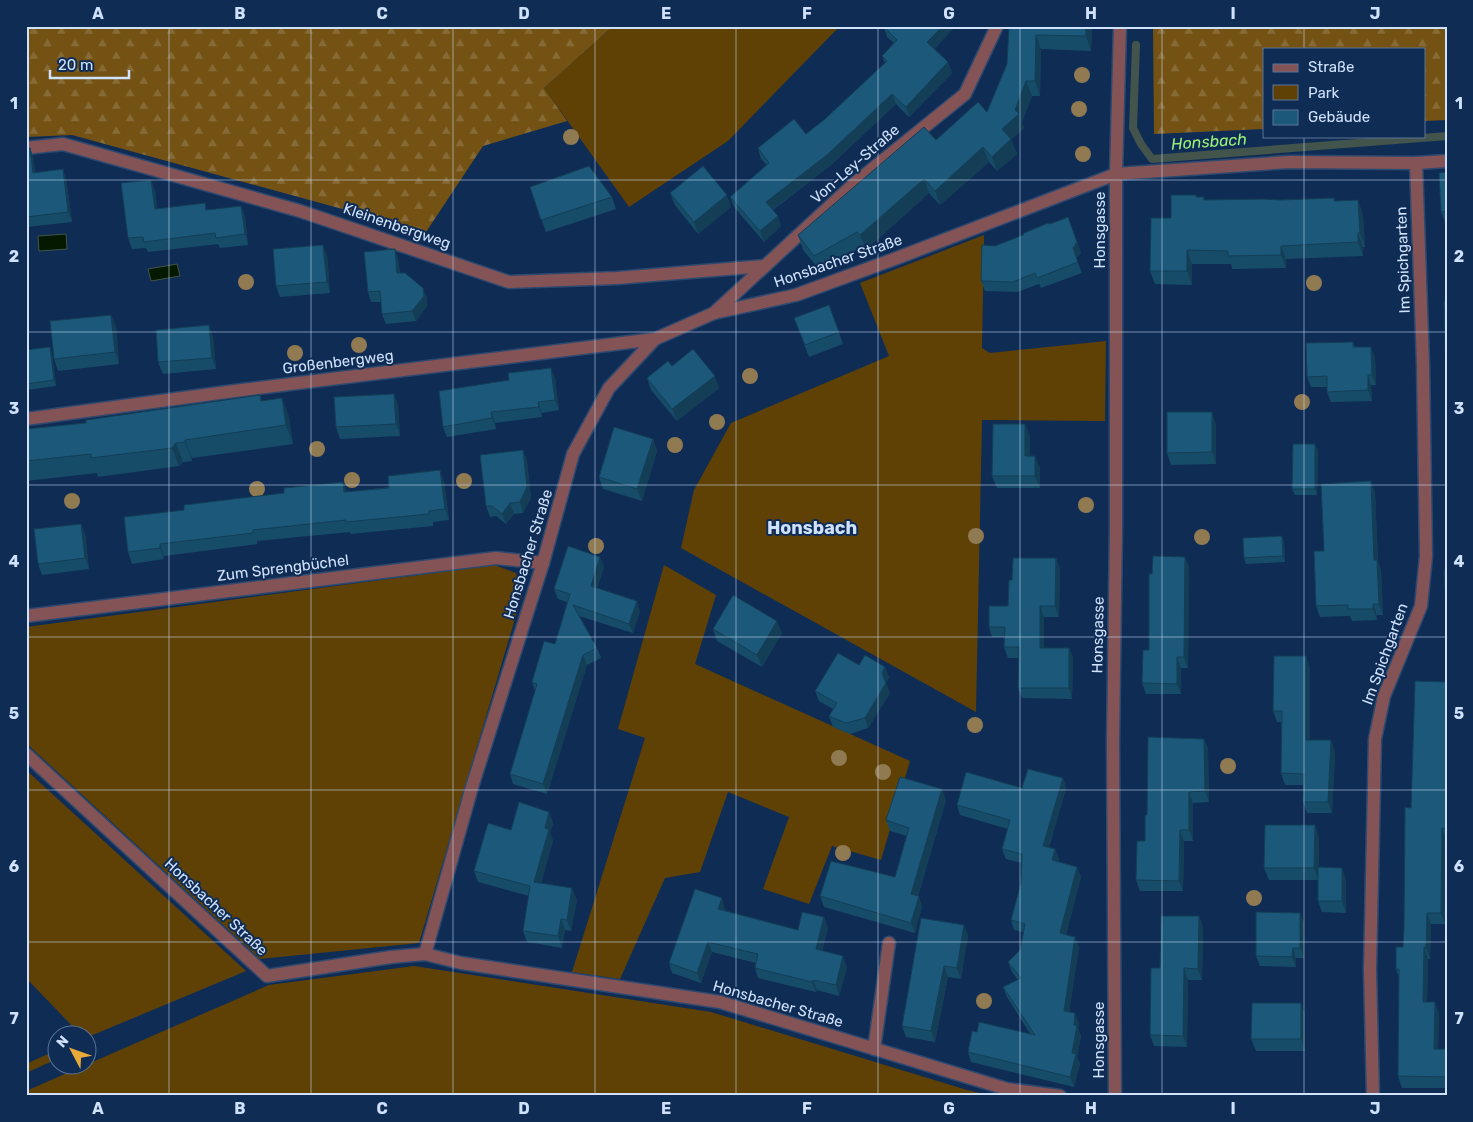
<svg xmlns="http://www.w3.org/2000/svg" width="1473" height="1122" font-family="Rubik,sans-serif">
	<style>
		.green { fill: #5f4106 }
		.forest { fill: url(#forest-firs) }
		.water { fill: #051800; stroke: #42544b }
		.lines { fill: none; stroke-linecap: round; stroke-linejoin: round }
		.stream { stroke: #42544b; stroke-width: 8 }
		.lane-casing { stroke: #2e4970; stroke-width: 15 }
		.street-casing { stroke: #2e4970; stroke-width: 15 }
		.lane { stroke: #845355; stroke-width: 12 }
		.street { stroke: #845355; stroke-width: 12 }
		.tree { fill: #907a52 }
		.wall { fill: #174c69 }
		.shaded-wall { fill: #133e55 }
		.building { fill: #1b587a; stroke: #133e55 }
		.grid { fill: none; stroke: #cfe1fb; stroke-width: 1; stroke-opacity: 0.55 }
		.labels { text-anchor: middle; stroke-width: 4; stroke-linejoin: round; paint-order: stroke }
		.street-label { font-size: 15px; fill: #cfe1fb; stroke: #0f2c55 }
		.water-label { font-size: 16px; font-style: italic; fill: #9cf279; stroke: #0f2c55 }
		.quarter-label { font-size: 18px; font-weight: bold; fill: #cfe1fb; stroke: #0f2c55 }
		.neatline { fill: none; stroke: #cfe1fb; stroke-width: 2 }
		.grid-label { font-size: 16px; text-anchor: middle; font-weight: bold; fill: #cfe1fb }
	</style>
	<defs>
		<pattern id="forest-firs" width="22" height="20" patternUnits="userSpaceOnUse" patternTransform="scale(1.25)"><rect width="22" height="20" fill="#745214"/><path d="M5 1l3.5 6h-7zM16 11l3.5 6h-7z" fill="#876b37"/></pattern>
	</defs>
	<rect width="100%" height="100%" fill="#0f2c55"/>
	<g class="green">
		<polygon points="613,26 840,26 728,141 629,207 544,88"/>
		<polygon points="984,235 982,348 990,353 1106,341 1105,421 982,420 976,712 681,548 694,490 731,423 889,356 860,283"/>
		<polygon points="494,565 516,573 522,595 419,943 260,959 26,743 26,627"/>
		<polygon points="664,565 716,595 695,664 910,761 881,860 832,846 809,904 763,889 789,817 728,792 700,872 665,878 620,979 572,972 645,738 618,729"/>
		<polygon points="26,770 246,971 88,1037 88,1034 80,1034 26,978"/>
		<polygon points="414,966 711,1012 967,1090 993,1096 26,1096 26,1091 269,985"/>
		<polygon points="57,1050 57,1059 26,1073 26,1064"/>
	</g>
	<g class="forest">
		<polygon points="26,26 613,26 544,88 567,121 483,146 426,232 72,135 26,137"/>
		<polygon points="1153,26 1447,26 1447,120 1424,121 1424,49 1264,49 1264,129 1154,134"/>
	</g>
	<g class="water">
		<polygon points="66,234 67,249 39,251 38,236"/>
		<polygon points="177,264 180,276 151,281 148,269"/>
	</g>
	<g class="lines">
		<polyline class="stream" points="1136,45 1133,128 1141,144 1152,159 1447,136"/>
		<defs>
			<polyline id="lane" points="874,1049 889,943"/>
			<g id="street">
				<polyline points="26,148 63,144 300,211 509,282 617,278 765,266"/>
				<polyline points="714,313 855,183 965,94 997,26"/>
				<polyline points="26,419 242,390 655,339"/>
				<polyline points="26,616 496,558 543,563"/>
				<polyline points="26,754 267,976 391,957 425,954 461,963 720,1002 1007,1089 1060,1096"/>
				<polyline points="425,954 472,787 543,563 573,454 609,388 655,339 714,313 796,295 897,258 1116,174 1289,162 1416,163 1447,161"/>
				<polyline points="1115,1096 1113,742 1116,527 1116,174 1120,26"/>
				<polyline points="1373,1096 1370,970 1375,739 1384,696 1421,606 1426,556 1423,364 1416,163"/>
			</g>
		</defs>
		<use href="#lane" class="lane-casing"/>
		<use href="#street" class="street-casing"/>
		<use href="#lane" class="lane"/>
		<use href="#street" class="street"/>
	</g>
	<g class="tree">
		<circle cx="1082" cy="75" r="8"/>
		<circle cx="1079" cy="109" r="8"/>
		<circle cx="571" cy="137" r="8"/>
		<circle cx="1083" cy="154" r="8"/>
		<circle cx="246" cy="282" r="8"/>
		<circle cx="1314" cy="283" r="8"/>
		<circle cx="359" cy="345" r="8"/>
		<circle cx="295" cy="353" r="8"/>
		<circle cx="750" cy="376" r="8"/>
		<circle cx="1302" cy="402" r="8"/>
		<circle cx="717" cy="422" r="8"/>
		<circle cx="675" cy="445" r="8"/>
		<circle cx="317" cy="449" r="8"/>
		<circle cx="352" cy="480" r="8"/>
		<circle cx="464" cy="481" r="8"/>
		<circle cx="257" cy="489" r="8"/>
		<circle cx="72" cy="501" r="8"/>
		<circle cx="1086" cy="505" r="8"/>
		<circle cx="976" cy="536" r="8"/>
		<circle cx="1202" cy="537" r="8"/>
		<circle cx="596" cy="546" r="8"/>
		<circle cx="975" cy="725" r="8"/>
		<circle cx="839" cy="758" r="8"/>
		<circle cx="1228" cy="766" r="8"/>
		<circle cx="883" cy="772" r="8"/>
		<circle cx="843" cy="853" r="8"/>
		<circle cx="1254" cy="898" r="8"/>
		<circle cx="984" cy="1001" r="8"/>
	</g>
	<g class="wall">
		<polygon points="884,26 956,26 934,49 948,62 952,73 909,117 896,104 831,165 773,210 781,226 764,242 734,207 730,197 767,165 761,159 758,148 806,134 825,119 885,63 882,56 894,43 887,37 884,27"/>
		<polygon points="1009,26 1092,26 1091,51 1041,49 1040,96 1032,96 1022,122 1024,128 1011,140 1017,154 997,171 989,162 940,205 929,193 866,250 862,247 820,270 803,250 798,235 936,140 987,112 1007,64"/>
		<polygon points="26,148 30,148 33,157 35,172 66,178 72,222 26,227"/>
		<polygon points="1447,172 1447,222 1445,222 1441,212"/>
		<polygon points="530,187 612,197 616,209 546,232"/>
		<polygon points="155,190 157,209 207,210 241,206 245,217 248,245 220,248 218,244 148,252 146,248 132,249 128,238"/>
		<polygon points="670,193 731,207 698,234 675,205"/>
		<polygon points="1196,195 1197,197 1205,200 1280,200 1334,198 1335,201 1363,214 1365,247 1363,247 1363,256 1286,259 1286,268 1232,269 1231,264 1192,264 1192,285 1155,284 1150,271 1171,218"/>
		<polygon points="1068,217 1081,253 1076,258 1082,273 1041,288 1039,284 1017,292 985,291 981,281 995,246"/>
		<polygon points="395,249 398,259 400,273 427,298 427,306 416,321 386,324 382,314 381,302 371,302 368,292"/>
		<polygon points="327,255 330,293 280,297 276,286"/>
		<polygon points="829,305 843,344 809,357 794,318"/>
		<polygon points="111,315 116,327 119,364 58,371 54,359"/>
		<polygon points="209,325 213,337 216,369 163,374 158,362"/>
		<polygon points="1353,342 1355,347 1375,357 1376,385 1371,385 1372,401 1331,402 1327,392 1327,387 1311,387 1307,377"/>
		<polygon points="26,350 52,353 56,386 27,390 26,386"/>
		<polygon points="672,366 719,388 677,421 651,390 647,378"/>
		<polygon points="555,378 559,410 542,413 542,417 495,423 496,429 447,437 443,427"/>
		<polygon points="394,394 398,406 400,436 340,439 336,427"/>
		<polygon points="260,395 262,401 282,398 289,417 293,444 192,458 192,461 183,462 179,466 98,477 97,473 26,481 26,429 86,423"/>
		<polygon points="1216,424 1216,464 1171,465 1167,453"/>
		<polygon points="1030,436 1030,456 1040,468 1040,488 997,488 992,476"/>
		<polygon points="653,439 657,451 642,501 603,489 599,477"/>
		<polygon points="523,450 527,461 531,498 523,513 514,514 506,524 496,516 490,517 486,506"/>
		<polygon points="1318,450 1317,495 1295,495 1292,489"/>
		<polygon points="444,481 449,520 433,522 433,526 350,534 350,532 257,541 257,544 164,556 164,559 132,564 128,552 184,510"/>
		<polygon points="1371,481 1375,493 1378,561 1381,571 1383,615 1377,615 1377,620 1352,621 1350,616 1320,617 1316,606 1324,551"/>
		<polygon points="81,524 85,534 89,569 42,575 38,564"/>
		<polygon points="1282,536 1284,542 1285,562 1246,564 1244,558"/>
		<polygon points="600,557 604,567 597,588 640,611 633,633 579,616 597,648 601,658 587,665 547,794 513,784 510,774 535,691 532,682 555,644 567,602 558,599 554,589"/>
		<polygon points="1056,558 1060,569 1059,617 1044,617 1044,648 1069,648 1073,658 1072,699 1022,698 1018,688 1019,658 1008,658 1004,647 1005,637 992,637 989,627 1008,606 1012,580"/>
		<polygon points="1189,567 1188,668 1181,668 1181,694 1146,694 1142,683 1149,650 1152,574"/>
		<polygon points="713,629 782,633 762,667 717,641"/>
		<polygon points="859,665 889,677 886,683 890,693 868,728 850,734 833,727 829,716 833,709 819,701 815,691"/>
		<polygon points="1310,667 1310,740 1331,740 1335,752 1332,813 1307,813 1303,802 1303,785 1285,785 1281,773 1281,722 1277,722 1273,711"/>
		<polygon points="1447,682 1447,840 1445,924 1431,924 1430,959 1428,959 1427,1002 1439,1013 1438,1049 1447,1050 1447,1088 1402,1088 1398,1076 1399,978 1396,969 1403,947 1411,808"/>
		<polygon points="1204,739 1208,749 1209,802 1193,803 1193,841 1184,841 1183,891 1140,891 1136,880 1145,841 1147,815"/>
		<polygon points="1063,778 1066,788 1049,847 1055,849 1059,859 1058,862 1077,867 1081,877 1066,935 1075,937 1079,947 1069,1012 1079,1023 1078,1028 1081,1036 1077,1057 1080,1064 1074,1087 971,1062 968,1052 977,1032 1031,1035 1007,997 1003,987 1018,980 1012,972 1008,962 1020,950 1023,932 1014,930 1011,920 1021,883 1022,863 1006,859 1002,849 1008,829 960,815 957,805"/>
		<polygon points="946,800 918,896 922,907 915,933 824,907 820,896 895,877 907,836 890,831 886,820"/>
		<polygon points="549,812 553,823 550,833 553,841 541,883 577,900 571,931 565,930 562,948 527,942 523,931 529,896 478,882 474,871 511,830"/>
		<polygon points="1319,837 1319,867 1346,880 1346,913 1322,912 1318,901 1318,880 1269,880 1264,868"/>
		<polygon points="725,909 725,911 798,930 824,917 828,928 822,951 847,967 839,996 817,990 816,992 758,978 755,968 756,963 712,952 701,983 672,973 669,963"/>
		<polygon points="1300,913 1304,923 1304,958 1296,958 1296,967 1260,966 1256,956"/>
		<polygon points="1199,916 1203,928 1202,980 1188,980 1187,1047 1154,1046 1150,1035"/>
		<polygon points="921,918 968,935 961,979 948,977 935,1042 906,1037 902,1026"/>
		<polygon points="1301,1003 1305,1015 1305,1051 1256,1051 1251,1039"/>
	</g>
	<g class="shaded-wall">
		<polygon points="943,26 956,26 931,52 927,42"/>
		<polygon points="1086,26 1092,26 1091,51 1086,36"/>
		<polygon points="1036,35 1041,49 1040,96 1035,81"/>
		<polygon points="948,62 952,73 909,117 906,107"/>
		<polygon points="1026,81 1032,96 1022,122 1024,128 1011,140 1017,154 997,171 992,157 1002,129 1015,110"/>
		<polygon points="892,94 896,104 831,165 769,212 766,202"/>
		<polygon points="983,147 989,162 940,205 935,191"/>
		<polygon points="30,148 33,157 36,182 33,173"/>
		<polygon points="63,169 66,178 72,222 68,212"/>
		<polygon points="924,179 929,193 866,250 860,235"/>
		<polygon points="151,180 155,190 159,220 155,209"/>
		<polygon points="727,195 731,207 698,234 694,222"/>
		<polygon points="1358,200 1363,214 1365,247 1360,233"/>
		<polygon points="241,206 245,217 248,245 245,234"/>
		<polygon points="778,216 781,226 764,242 760,231"/>
		<polygon points="1358,233 1363,247 1363,256 1358,242"/>
		<polygon points="1077,242 1081,253 1076,258 1082,273 1073,248"/>
		<polygon points="323,245 327,255 330,293 327,282"/>
		<polygon points="1281,246 1286,259 1286,268 1281,255"/>
		<polygon points="395,249 398,259 400,283 397,273"/>
		<polygon points="1187,250 1192,264 1192,285 1187,271"/>
		<polygon points="423,288 427,298 427,306 416,321 412,311"/>
		<polygon points="111,315 116,327 119,364 115,352"/>
		<polygon points="209,325 213,337 216,369 212,358"/>
		<polygon points="50,347 52,353 56,386 54,380"/>
		<polygon points="1371,347 1375,357 1376,385 1372,375"/>
		<polygon points="551,368 555,378 559,410 555,400"/>
		<polygon points="1368,375 1371,385 1372,401 1368,390"/>
		<polygon points="715,376 719,388 677,421 672,409"/>
		<polygon points="394,394 398,406 400,436 396,424"/>
		<polygon points="282,398 289,417 293,444 286,425"/>
		<polygon points="538,402 542,413 542,417 539,407"/>
		<polygon points="491,412 495,423 496,429 492,418"/>
		<polygon points="1212,412 1216,424 1216,464 1212,452"/>
		<polygon points="1025,424 1030,436 1030,468 1025,456"/>
		<polygon points="653,439 657,451 642,501 637,489"/>
		<polygon points="185,440 192,458 192,461 185,442"/>
		<polygon points="176,443 183,462 179,466 172,448"/>
		<polygon points="1315,444 1318,450 1317,495 1315,489"/>
		<polygon points="523,450 527,461 531,498 523,513 520,502"/>
		<polygon points="1035,456 1040,468 1040,488 1035,476"/>
		<polygon points="440,470 444,481 449,520 445,509"/>
		<polygon points="1371,481 1375,493 1378,561 1381,571 1383,615 1379,604 1374,560"/>
		<polygon points="343,482 348,494 344,492"/>
		<polygon points="510,503 514,514 506,524 502,514"/>
		<polygon points="81,524 85,534 89,569 85,558"/>
		<polygon points="1282,536 1284,542 1285,562 1283,556"/>
		<polygon points="160,544 164,556 164,559 160,548"/>
		<polygon points="600,557 604,567 594,596 591,586"/>
		<polygon points="1185,557 1189,567 1188,668 1184,657"/>
		<polygon points="1056,558 1060,569 1059,617 1055,606"/>
		<polygon points="637,601 640,611 633,633 629,624"/>
		<polygon points="1373,604 1377,615 1377,620 1373,609"/>
		<polygon points="1040,606 1044,617 1044,658 1040,648"/>
		<polygon points="777,621 782,633 762,667 757,655"/>
		<polygon points="1069,648 1073,658 1072,699 1069,688"/>
		<polygon points="583,655 587,665 547,794 543,784"/>
		<polygon points="1306,656 1310,667 1310,751 1306,740"/>
		<polygon points="1177,657 1181,668 1181,694 1177,684"/>
		<polygon points="885,667 889,677 886,683 890,693 868,728 865,718 882,673"/>
		<polygon points="1204,739 1208,749 1209,802 1205,791"/>
		<polygon points="1331,740 1335,752 1332,813 1328,802"/>
		<polygon points="1063,778 1066,788 1047,856 1043,846"/>
		<polygon points="942,789 946,800 915,905 911,894"/>
		<polygon points="1189,792 1193,803 1193,841 1189,830"/>
		<polygon points="549,812 553,823 550,833 553,841 538,893 534,882 545,828"/>
		<polygon points="1315,825 1319,837 1319,880 1314,868"/>
		<polygon points="1442,828 1446,840 1445,924 1441,913"/>
		<polygon points="1180,830 1184,841 1183,891 1179,881"/>
		<polygon points="1055,849 1059,859 1056,870 1052,860"/>
		<polygon points="1077,867 1081,877 1064,943 1060,933"/>
		<polygon points="1342,868 1346,880 1346,913 1342,901"/>
		<polygon points="572,888 577,900 571,931 567,920"/>
		<polygon points="919,896 922,907 915,933 911,923"/>
		<polygon points="722,898 725,909 722,919 718,909"/>
		<polygon points="1300,913 1304,923 1304,958 1300,948"/>
		<polygon points="1427,913 1431,924 1430,959 1426,948"/>
		<polygon points="1199,916 1203,928 1202,980 1198,969"/>
		<polygon points="824,917 828,928 819,960 816,949"/>
		<polygon points="561,919 565,930 562,948 558,936"/>
		<polygon points="964,925 968,935 961,979 957,968"/>
		<polygon points="1075,937 1079,947 1068,1021 1064,1011"/>
		<polygon points="708,942 712,952 701,983 697,973"/>
		<polygon points="1424,947 1428,959 1427,1013 1423,1002"/>
		<polygon points="1293,948 1296,958 1296,967 1292,957"/>
		<polygon points="843,956 847,967 839,996 836,985"/>
		<polygon points="944,966 948,977 935,1042 931,1031"/>
		<polygon points="1184,968 1188,980 1187,1047 1183,1036"/>
		<polygon points="813,980 817,990 816,992 812,982"/>
		<polygon points="1435,1002 1439,1013 1438,1060 1434,1049"/>
		<polygon points="1301,1003 1305,1015 1305,1051 1301,1039"/>
		<polygon points="1075,1013 1079,1023 1078,1028 1081,1036 1077,1057 1080,1064 1074,1087 1070,1077"/>
	</g>
	<g class="building">
		<polygon points="884,26 943,26 927,42 948,62 906,107 892,94 827,155 766,202 778,216 760,231 730,197 769,163 758,148 794,119 806,134 825,119 887,61 882,56 897,40 884,27"/>
		<polygon points="1009,26 1086,26 1086,36 1036,35 1035,81 1026,81 1015,110 1019,114 1002,129 1011,139 992,157 983,147 935,191 924,179 860,235 857,232 814,256 798,235 924,127 936,140 978,102 987,112 1007,64"/>
		<polygon points="26,148 30,148 33,173 63,169 68,212 26,217"/>
		<polygon points="589,166 612,197 541,220 530,187"/>
		<polygon points="703,166 727,195 694,222 670,193"/>
		<polygon points="1447,172 1447,211 1441,212 1439,173"/>
		<polygon points="151,180 155,209 205,203 206,210 241,206 245,234 216,238 215,233 144,242 143,237 128,238 121,183"/>
		<polygon points="1171,195 1196,195 1196,197 1204,197 1204,200 1263,199 1280,200 1334,198 1334,201 1358,200 1360,233 1358,233 1358,242 1281,246 1281,255 1228,256 1228,251 1187,250 1187,271 1150,271 1151,218 1171,218"/>
		<polygon points="1068,217 1077,242 1073,248 1078,262 1037,278 1035,273 1013,282 981,281 982,245 995,246 1023,235 1024,233 1048,223 1050,224"/>
		<polygon points="323,245 327,282 276,286 273,249"/>
		<polygon points="395,249 397,273 405,273 423,288 424,296 412,311 382,314 380,291 368,292 364,252"/>
		<polygon points="1444,301 1447,301 1447,376 1446,376"/>
		<polygon points="829,305 839,332 805,345 794,318"/>
		<polygon points="111,315 115,352 54,359 50,321"/>
		<polygon points="209,325 212,358 158,362 156,330"/>
		<polygon points="1353,342 1353,347 1371,347 1372,375 1368,375 1368,390 1327,392 1327,376 1307,377 1306,343"/>
		<polygon points="50,347 54,380 26,384 26,350"/>
		<polygon points="693,349 715,376 672,409 647,378 668,361 672,366"/>
		<polygon points="551,368 555,400 538,402 539,407 491,412 492,418 443,427 439,391 509,380 508,373"/>
		<polygon points="394,394 396,424 336,427 334,397"/>
		<polygon points="260,395 261,401 282,398 286,425 185,440 185,442 176,443 172,448 91,458 91,454 26,461 26,429 86,423 86,420"/>
		<polygon points="1167,412 1212,412 1212,452 1167,453"/>
		<polygon points="993,424 1025,424 1025,456 1035,456 1035,476 992,476"/>
		<polygon points="614,427 653,439 637,489 599,477"/>
		<polygon points="1293,444 1315,444 1315,489 1292,489"/>
		<polygon points="523,450 527,487 520,502 510,503 502,514 492,506 486,506 480,455"/>
		<polygon points="440,470 445,509 429,511 429,514 346,522 346,520 253,530 253,533 160,544 160,548 128,552 124,517 184,510 184,505 284,493 284,488 343,482 344,492 389,488 388,476"/>
		<polygon points="1371,481 1374,560 1377,560 1379,604 1373,604 1373,609 1348,609 1348,605 1316,606 1314,551 1324,551 1321,484"/>
		<polygon points="81,524 85,558 38,564 34,529"/>
		<polygon points="1282,536 1283,556 1244,558 1243,538"/>
		<polygon points="568,546 600,557 591,586 637,601 629,624 573,605 597,648 583,655 543,784 510,774 537,684 532,682 544,641 555,644 570,594 554,589"/>
		<polygon points="1153,556 1185,557 1184,657 1177,657 1177,684 1142,683 1143,650 1149,650 1149,574 1152,574"/>
		<polygon points="1013,558 1056,558 1055,606 1040,606 1040,648 1069,648 1069,688 1018,688 1019,647 1004,647 1005,627 989,627 989,606 1008,606 1009,580 1012,580"/>
		<polygon points="1444,570 1447,570 1447,610 1446,610"/>
		<polygon points="733,595 777,621 757,655 713,629"/>
		<polygon points="838,653 859,665 865,655 885,667 882,673 886,683 865,718 846,723 829,716 837,703 815,691"/>
		<polygon points="1274,656 1306,656 1306,740 1331,740 1328,802 1303,802 1304,774 1281,773 1282,711 1273,711"/>
		<polygon points="1415,681 1447,682 1447,829 1442,828 1441,913 1427,913 1426,948 1424,947 1423,1002 1435,1002 1434,1049 1447,1049 1446,1077 1398,1076 1399,969 1396,969 1396,947 1403,947 1404,927 1405,807 1411,808"/>
		<polygon points="1148,737 1204,739 1205,791 1189,792 1189,830 1180,830 1179,881 1136,880 1137,841 1145,841 1145,815 1147,815"/>
		<polygon points="1028,769 1063,778 1043,846 1055,849 1052,860 1077,867 1060,933 1075,937 1064,1011 1075,1013 1074,1025 1077,1026 1072,1053 1076,1054 1070,1077 968,1052 972,1031 977,1032 979,1022 1035,1035 1003,987 1021,978 1008,962 1020,950 1025,924 1011,920 1021,883 1022,854 1002,849 1010,820 957,805 966,772 1022,788"/>
		<polygon points="900,777 942,789 911,894 919,896 911,923 820,896 831,861 895,877 909,828 886,820"/>
		<polygon points="519,802 549,812 545,828 549,829 534,882 572,888 567,920 561,919 558,936 523,931 530,886 474,871 488,823 511,830"/>
		<polygon points="1265,825 1315,825 1314,868 1264,868"/>
		<polygon points="1318,867 1342,868 1342,901 1318,901"/>
		<polygon points="695,889 722,898 718,909 798,930 802,912 824,917 816,949 843,956 836,985 813,980 812,982 755,968 758,954 708,942 697,973 669,963"/>
		<polygon points="1256,912 1300,913 1300,948 1293,948 1292,957 1256,956"/>
		<polygon points="1161,916 1199,916 1198,969 1184,968 1183,1036 1150,1035 1151,968 1160,968"/>
		<polygon points="921,918 964,925 957,968 944,966 931,1031 902,1026"/>
		<polygon points="1252,1003 1301,1003 1301,1039 1251,1039"/>
	</g>
	<path class="grid" d="M169 26V1096M311 26V1096M453 26V1096M595 26V1096M736 26V1096M878 26V1096M1020 26V1096M1162 26V1096M1304 26V49M1304 136V1096M26 180H1447M26 332H1447M26 485H1447M26 637H1447M26 790H1447M26 942H1447"/>
	<g class="labels">
		<g class="street-label">
			<text transform="translate(855 164) rotate(-41)" y="5">Von-Ley-Straße</text>
			<text transform="translate(397 226) rotate(19)" y="5">Kleinenbergweg</text>
			<text transform="translate(1100 230) rotate(-90)" y="5">Honsgasse</text>
			<text transform="translate(1403 260) rotate(-92)" y="5">Im Spichgarten</text>
			<text transform="translate(838 261) rotate(-19)" y="5">Honsbacher Straße</text>
			<text transform="translate(338 362) rotate(-7)" y="5">Großenbergweg</text>
			<text transform="translate(528 554) rotate(-73)" y="5">Honsbacher Straße</text>
			<text transform="translate(283 568) rotate(-7)" y="5">Zum Sprengbüchel</text>
			<text transform="translate(1098 635) rotate(-89)" y="5">Honsgasse</text>
			<text transform="translate(1385 654) rotate(-70)" y="5">Im Spichgarten</text>
			<text transform="translate(216 907) rotate(43)" y="5">Honsbacher Straße</text>
			<text transform="translate(778 1004) rotate(16)" y="5">Honsbacher Straße</text>
			<text transform="translate(1099 1040) rotate(-90)" y="5">Honsgasse</text>
		</g>
		<g class="water-label">
			<text transform="translate(1209 141) rotate(-4)" y="6">Honsbach</text>
		</g>
		<g class="quarter-label">
			<text x="812" y="534">Honsbach</text>
		</g>
	</g>
	<rect width="1473" height="1122" fill="none" stroke="#0f2c55" stroke-width="55"/>
	<rect x="1263" y="48" width="162" height="90" fill="#0f2c55" stroke="#5c7497"/>
	<rect x="1273" y="64" width="25" height="8" fill="#845355" stroke="#5c7497"/>
	<text x="1308" y="72" font-size="15" fill="#cfe1fb">Straße</text>
	<rect x="1273" y="85" width="25" height="15" fill="#5f4106" stroke="#5c7497"/>
	<text x="1308" y="98" font-size="15" fill="#cfe1fb">Park</text>
	<rect x="1273" y="110" width="25" height="15" fill="#1b587a" stroke="#5c7497"/>
	<text x="1308" y="122" font-size="15" fill="#cfe1fb">Gebäude</text>
	<g transform="translate(72 1050) rotate(311)"><circle r="24" fill="#0f2c55" stroke="#5c7497"/>
	<path d="M0-4L9 19L0 12L-9 19Z" fill="#eaaa39"/>
	<text y="-8" font-size="14" font-weight="bold" text-anchor="middle" fill="#cfe1fb">N</text>
	</g>
	<path d="M50 70v8h79v-8" fill="none" stroke="#cfe1fb" stroke-width="2.5"/>
	<text x="58" y="70" font-size="15" fill="#cfe1fb" stroke="#0f2c55" stroke-width="4" paint-order="stroke">20 m</text>
	<rect x="28" y="28" width="1418" height="1066" class="neatline"/>
	<g class="grid-label">
		<text x="98" y="19">A</text>
		<text x="240" y="19">B</text>
		<text x="382" y="19">C</text>
		<text x="524" y="19">D</text>
		<text x="666" y="19">E</text>
		<text x="807" y="19">F</text>
		<text x="949" y="19">G</text>
		<text x="1091" y="19">H</text>
		<text x="1233" y="19">I</text>
		<text x="1375" y="19">J</text>
		<text x="14" y="109">1</text>
		<text x="1459" y="109">1</text>
		<text x="14" y="262">2</text>
		<text x="1459" y="262">2</text>
		<text x="14" y="414">3</text>
		<text x="1459" y="414">3</text>
		<text x="14" y="567">4</text>
		<text x="1459" y="567">4</text>
		<text x="14" y="719">5</text>
		<text x="1459" y="719">5</text>
		<text x="14" y="872">6</text>
		<text x="1459" y="872">6</text>
		<text x="14" y="1024">7</text>
		<text x="1459" y="1024">7</text>
		<text x="98" y="1114">A</text>
		<text x="240" y="1114">B</text>
		<text x="382" y="1114">C</text>
		<text x="524" y="1114">D</text>
		<text x="666" y="1114">E</text>
		<text x="807" y="1114">F</text>
		<text x="949" y="1114">G</text>
		<text x="1091" y="1114">H</text>
		<text x="1233" y="1114">I</text>
		<text x="1375" y="1114">J</text>
	</g>
</svg>
